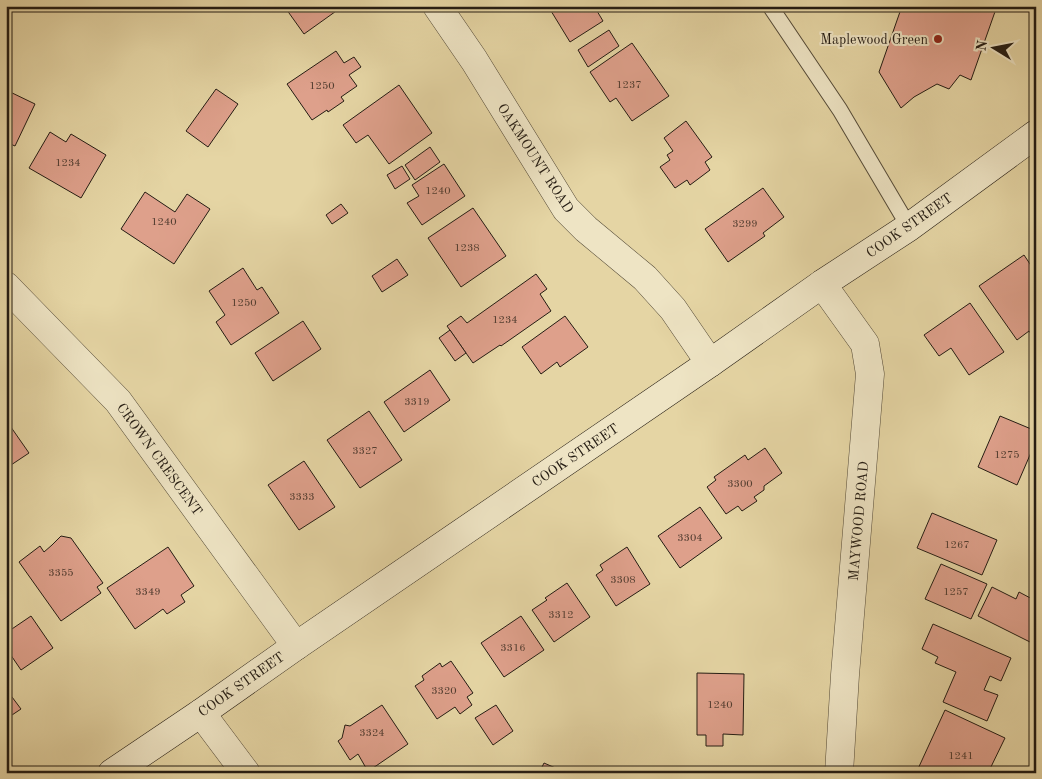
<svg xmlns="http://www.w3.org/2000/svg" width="1042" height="779" font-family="'Old Standard TT',serif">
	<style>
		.building { fill: #dea08b; stroke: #241c13 }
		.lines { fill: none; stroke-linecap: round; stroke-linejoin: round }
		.lane-casing { stroke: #544a37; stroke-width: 17 }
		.street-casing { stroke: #544a37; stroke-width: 29 }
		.secondary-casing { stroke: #241c13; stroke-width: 29 }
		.lane { stroke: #eee4c4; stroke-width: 15 }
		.street { stroke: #eee4c4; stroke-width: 28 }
		.secondary { stroke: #eee4c4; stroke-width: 28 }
		.poi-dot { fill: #8f2418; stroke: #eee4c4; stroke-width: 2 }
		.labels { text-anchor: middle; stroke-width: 4; stroke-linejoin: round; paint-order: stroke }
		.number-label { font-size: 11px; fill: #523d31 }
		.poi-label { font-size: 14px; fill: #241c13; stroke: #eee4c4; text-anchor: end }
		.street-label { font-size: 14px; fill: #241c13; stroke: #eee4c4 }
	</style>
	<rect width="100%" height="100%" fill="#e5d5a4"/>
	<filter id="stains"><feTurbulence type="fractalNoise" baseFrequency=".004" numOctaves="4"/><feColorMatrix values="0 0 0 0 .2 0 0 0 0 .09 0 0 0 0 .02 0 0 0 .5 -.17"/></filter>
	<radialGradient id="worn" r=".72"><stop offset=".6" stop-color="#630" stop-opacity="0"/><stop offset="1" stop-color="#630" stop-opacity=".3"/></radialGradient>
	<g class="building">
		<polygon points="284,6 337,6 339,9 304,34"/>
		<polygon points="548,6 605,6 597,11 603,21 570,42"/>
		<polygon points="902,6 997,6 971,80 960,75 949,89 937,84 914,97 901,108 879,72"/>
		<polygon points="609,30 619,46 588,67 578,50"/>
		<polygon points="632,43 669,96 632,121 616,98 610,102 590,72"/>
		<polygon points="336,51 344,63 354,57 361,67 349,75 357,86 341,97 344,101 328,112 327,110 312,120 287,84"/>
		<polygon points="399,85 432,133 389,164 368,135 356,143 343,125"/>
		<polygon points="216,89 238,104 208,147 186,131"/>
		<polygon points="6,90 35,104 15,146 6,142"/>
		<polygon points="686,121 712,157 705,162 710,170 690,185 687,180 675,188 660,167 670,160 667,155 673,151 664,138"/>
		<polygon points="50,132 66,142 71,134 106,155 81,198 29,168"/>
		<polygon points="430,147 440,162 415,180 405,165"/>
		<polygon points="444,164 465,196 422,225 407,203 419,196 412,185"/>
		<polygon points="402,166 410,179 395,189 387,175"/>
		<polygon points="763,188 784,217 763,233 765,236 728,262 705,229"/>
		<polygon points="145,192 175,212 187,194 210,209 174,264 121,229"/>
		<polygon points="341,204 348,213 332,224 326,215"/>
		<polygon points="473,208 506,256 461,287 428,238"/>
		<polygon points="1024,255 1036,273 1036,341 1029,331 1017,340 979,286"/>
		<polygon points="397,259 408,275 382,292 372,276"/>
		<polygon points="243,268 257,290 262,287 279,313 231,345 216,322 225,315 209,291"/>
		<polygon points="536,274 547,289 540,294 551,311 501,346 500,345 473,363 447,326 461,316 467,323"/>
		<polygon points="970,303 1004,352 969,375 951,348 939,356 924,335"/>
		<polygon points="565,316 588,347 560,367 557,362 541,374 522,347"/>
		<polygon points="303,321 321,349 273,381 255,353"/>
		<polygon points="450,330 466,353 455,361 439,338"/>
		<polygon points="430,370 450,400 404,432 384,402"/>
		<polygon points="369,411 402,460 360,488 327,440"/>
		<polygon points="1000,416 1036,431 1036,441 1017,485 978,467"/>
		<polygon points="6,420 29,453 11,465 6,459"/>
		<polygon points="765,448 782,473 764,486 764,490 754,497 757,501 742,511 738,506 726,514 707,487 716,480 714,477 745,455 748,460"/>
		<polygon points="304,461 335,507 299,530 268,485"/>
		<polygon points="700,507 722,538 680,568 658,536"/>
		<polygon points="932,513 997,540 982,575 917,548"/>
		<polygon points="61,536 71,538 103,583 97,587 101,593 61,621 19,562 40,546 44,552 52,545"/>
		<polygon points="168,547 194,586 181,595 185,602 167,614 163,609 135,629 107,588"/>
		<polygon points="627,547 650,584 616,606 596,575 603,570 600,565"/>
		<polygon points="941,564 987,584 971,619 925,599"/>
		<polygon points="567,583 590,617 554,642 532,610 547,600 545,598"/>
		<polygon points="992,587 1016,599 1019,592 1036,601 1036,645 978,616"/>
		<polygon points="31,616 53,648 21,670 6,648 6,633"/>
		<polygon points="521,616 544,650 504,677 481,643"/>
		<polygon points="933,624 1011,658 1001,681 990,676 984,690 998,695 987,721 943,702 956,672 935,663 938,657 922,649"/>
		<polygon points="451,661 473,693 467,697 472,705 460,714 455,707 437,719 415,686 424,680 422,676 440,663 442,667"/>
		<polygon points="697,673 744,674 743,735 723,734 723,746 706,746 706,735 697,735"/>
		<polygon points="6,689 21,709 6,719"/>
		<polygon points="382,705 408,744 373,768 366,768 358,754 350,760 338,741 342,738 345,725 350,726"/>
		<polygon points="496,705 513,731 493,745 475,718"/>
		<polygon points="945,710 1005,738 988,773 919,773 917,771"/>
		<polygon points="544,763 567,773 539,773"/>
	</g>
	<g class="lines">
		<defs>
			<polyline id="lane" points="770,6 840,110 909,227"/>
			<g id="street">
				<polyline points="437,6 474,60 566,209 586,229 645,278 673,309 710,363"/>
				<polyline points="822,284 865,344 870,374 845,675 839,773"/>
				<polyline points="6,286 118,401 296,646"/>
				<polyline points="201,713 246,773"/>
			</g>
			<polyline id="secondary" points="112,773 201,713 296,646 710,363 822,284 909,227 1036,134"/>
		</defs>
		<use href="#lane" class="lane-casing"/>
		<use href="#street" class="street-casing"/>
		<use href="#secondary" class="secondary-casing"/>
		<use href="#lane" class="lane"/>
		<use href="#street" class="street"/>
		<use href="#secondary" class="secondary"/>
	</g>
	<circle class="poi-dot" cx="938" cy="39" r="5"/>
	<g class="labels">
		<g class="number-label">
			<text x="629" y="88">1237</text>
			<text x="322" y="89">1250</text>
			<text x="68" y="166">1234</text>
			<text x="438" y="194">1240</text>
			<text x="164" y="225">1240</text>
			<text x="745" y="227">3299</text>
			<text x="467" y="251">1238</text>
			<text x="244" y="306">1250</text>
			<text x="505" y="323">1234</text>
			<text x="417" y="405">3319</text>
			<text x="365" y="454">3327</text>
			<text x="1007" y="458">1275</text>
			<text x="740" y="487">3300</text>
			<text x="302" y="500">3333</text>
			<text x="690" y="541">3304</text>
			<text x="957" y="548">1267</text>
			<text x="61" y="576">3355</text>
			<text x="623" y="583">3308</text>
			<text x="148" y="595">3349</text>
			<text x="956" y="595">1257</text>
			<text x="561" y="618">3312</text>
			<text x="513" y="651">3316</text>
			<text x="444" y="694">3320</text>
			<text x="720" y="708">1240</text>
			<text x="372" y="736">3324</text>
			<text x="961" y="759">1241</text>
		</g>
		<g class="poi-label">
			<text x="928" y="44">Maplewood Green</text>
		</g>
		<g class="street-label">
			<text transform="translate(536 158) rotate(57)" y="5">OAKMOUNT ROAD</text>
			<text transform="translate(909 225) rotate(-35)" y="5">COOK STREET</text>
			<text transform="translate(575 455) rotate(-34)" y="5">COOK STREET</text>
			<text transform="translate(160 459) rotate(54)" y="5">CROWN CRESCENT</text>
			<text transform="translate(858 521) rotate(-85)" y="5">MAYWOOD ROAD</text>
			<text transform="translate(241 684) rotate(-35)" y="5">COOK STREET</text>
		</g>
	</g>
	<rect width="1042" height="779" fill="none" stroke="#e5d5a4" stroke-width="25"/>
	<rect x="8" y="8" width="1027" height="764" fill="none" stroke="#241c13" stroke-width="2.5"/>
	<rect x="12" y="12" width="1017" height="754" fill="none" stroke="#241c13"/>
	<g transform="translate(994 48) rotate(280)" stroke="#eee4c4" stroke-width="4" paint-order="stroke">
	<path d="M0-4L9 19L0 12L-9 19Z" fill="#241c13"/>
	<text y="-8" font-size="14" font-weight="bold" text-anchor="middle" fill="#241c13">N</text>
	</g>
	<rect width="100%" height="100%" filter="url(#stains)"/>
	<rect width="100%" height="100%" fill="url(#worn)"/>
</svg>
